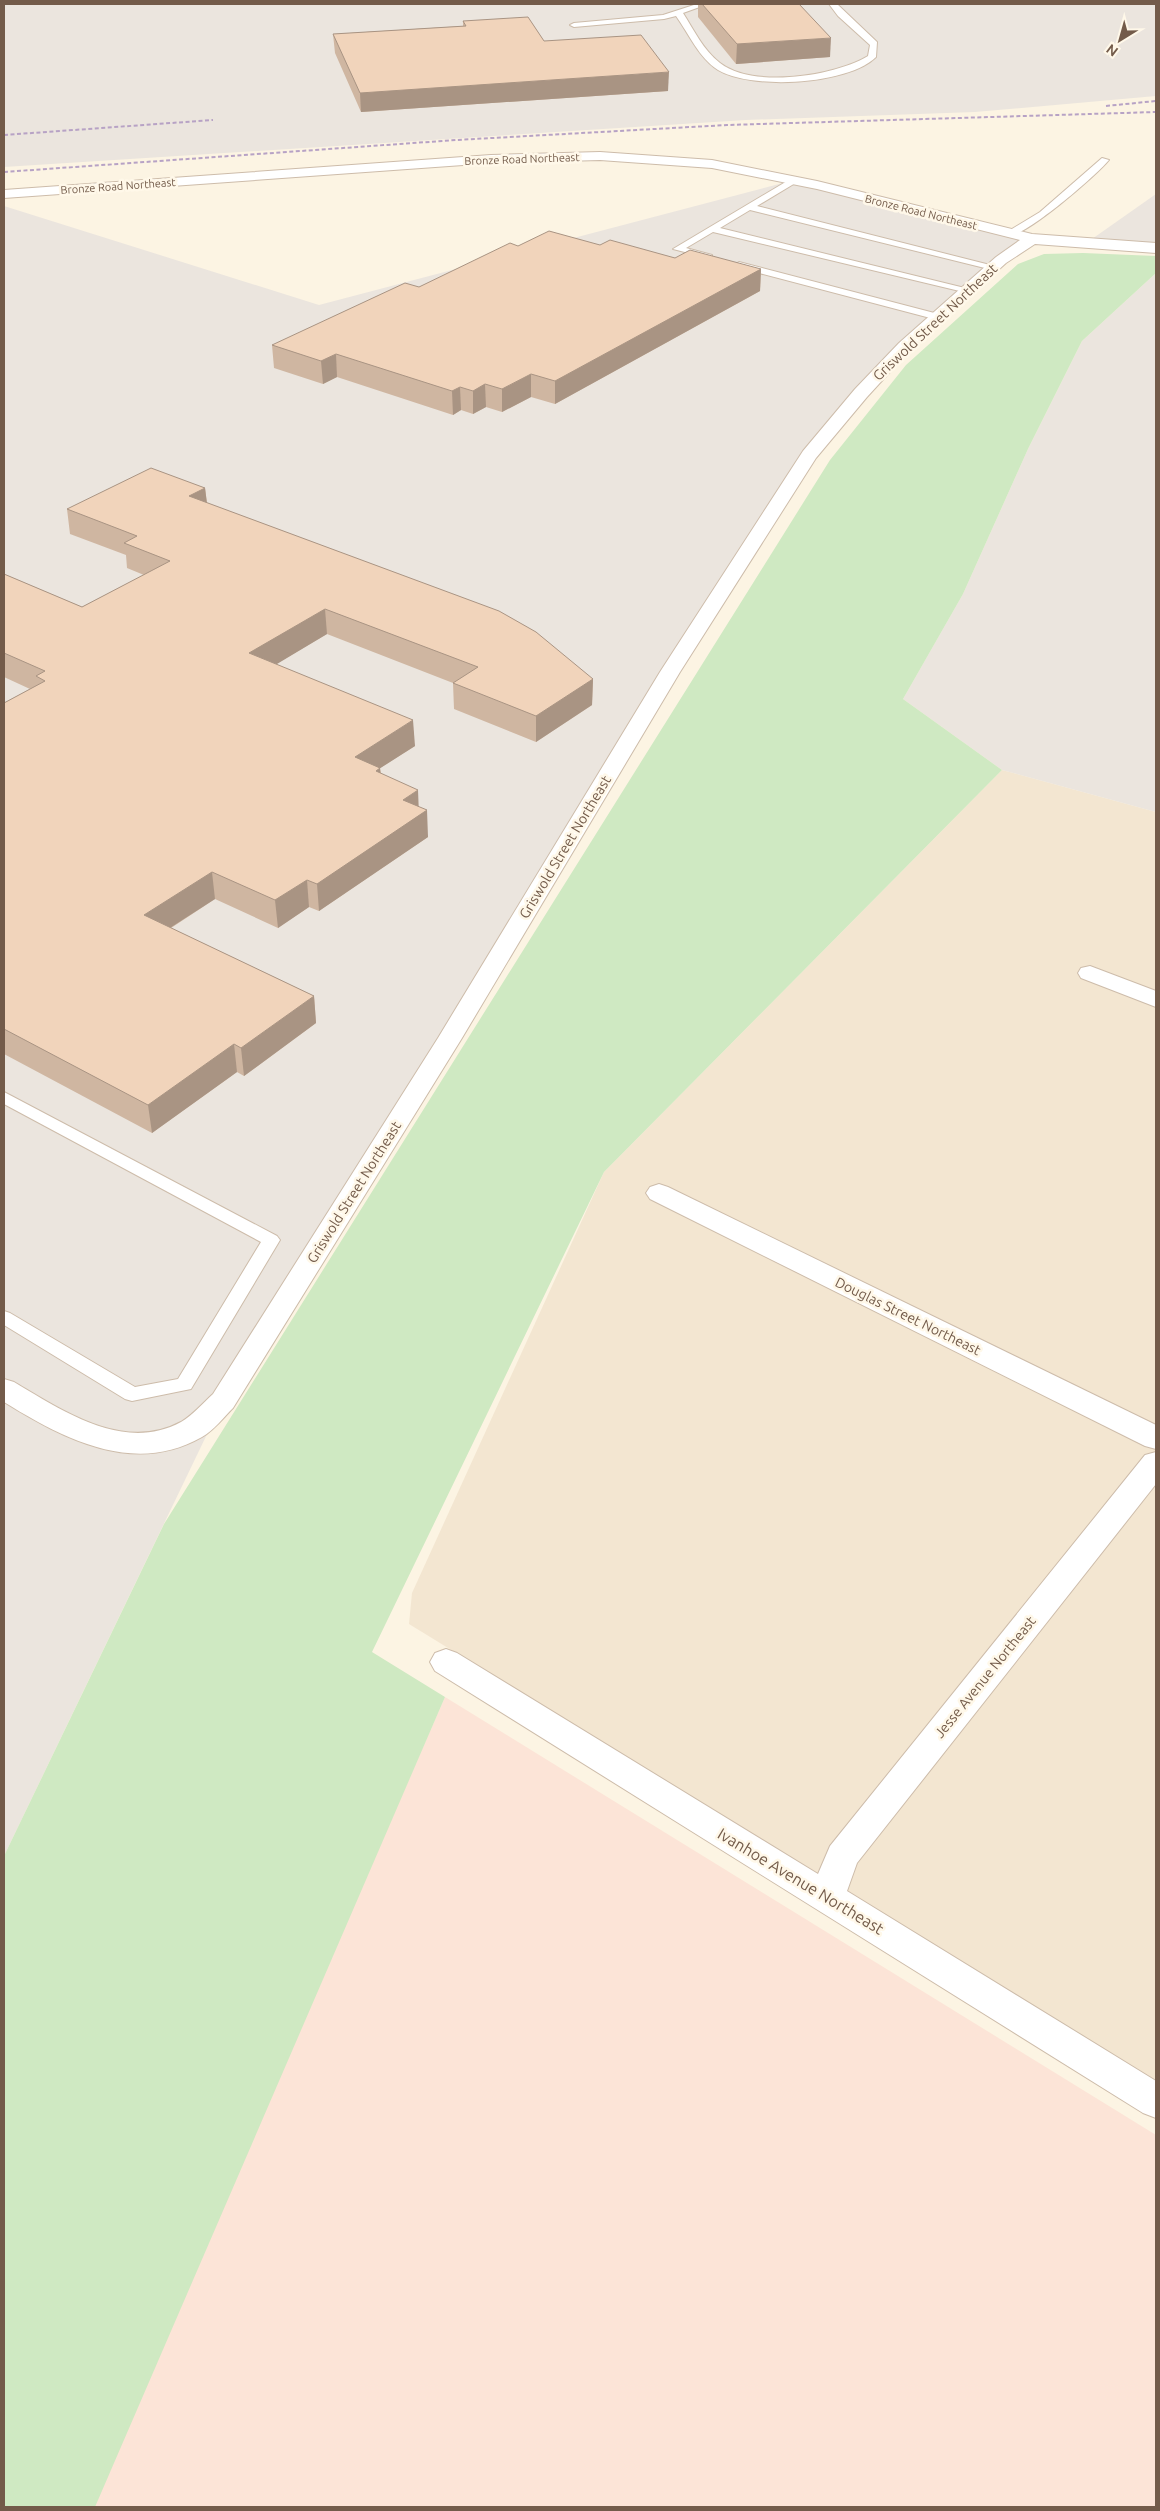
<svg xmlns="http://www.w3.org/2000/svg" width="1160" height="2511" font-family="Ubuntu,sans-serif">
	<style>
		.residential { fill: #f3e6d1 }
		.commercial { fill: #fce4d7 }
		.industrial { fill: #ebe5de }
		.green { fill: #cfe9c2 }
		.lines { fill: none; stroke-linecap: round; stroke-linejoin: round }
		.lane-casing { stroke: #cdbcaa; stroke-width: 2 }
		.street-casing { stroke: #cdbcaa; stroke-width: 2 }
		.lane { fill: #fff; fill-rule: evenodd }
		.street { fill: #fff; fill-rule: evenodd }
		.rail { stroke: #b7a2c5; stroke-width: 2; stroke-dasharray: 4 2.5; stroke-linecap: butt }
		.wall { fill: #cfb6a1 }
		.shaded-wall { fill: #a99483 }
		.building { fill: #f1d4bb; stroke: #a99483 }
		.labels { text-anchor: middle; stroke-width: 5; stroke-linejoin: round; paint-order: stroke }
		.far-street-label { font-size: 11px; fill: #735b4a; stroke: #fff8e9 }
		.street-label { font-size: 14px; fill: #735b4a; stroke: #fff8e9 }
		.near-street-label { font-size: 16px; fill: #735b4a; stroke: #fff8e9 }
	</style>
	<rect width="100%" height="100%" fill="#fcf4e3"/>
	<polygon class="residential" points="1002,770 1156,812 1156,2083 409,1624 412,1593 604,1172"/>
	<polygon class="commercial" points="445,1697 1156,2135 1156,2507 90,2507"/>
	<g class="industrial">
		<polygon points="4,4 1156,4 1156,96 975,112 746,120 4,167"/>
		<polygon points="794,180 1032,239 905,346 809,455 223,1401 4,1856 4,206 319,305"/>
		<polygon points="1156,194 1156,243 1092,239"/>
		<polygon points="1156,273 1156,812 1002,770 903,699 963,594 1028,449 1082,341"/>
	</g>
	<polygon class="green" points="1083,253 1156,256 1156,273 1082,341 1028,449 963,594 903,699 1002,770 604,1172 372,1652 445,1697 95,2507 4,2507 4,1856 164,1524 830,460 906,365 1018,264 1044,254"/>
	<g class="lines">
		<defs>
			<g id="lane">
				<path d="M697 4H708L683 13C694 30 703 50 720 63 753 89 835 76 868 56L870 45 838 16 829 4H837L877 42 876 57C848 85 751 90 718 70 699 58 689 34 676 16L664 19 574 27 570 25 574 23 663 15Z"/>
				<path d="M1102 158 1109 160C1097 175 1023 239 1007 236V232L1040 212Z"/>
				<polygon points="794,177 797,178 797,182 757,206 998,267 993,270 750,210 720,228 973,290 968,293 713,232 686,248 712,255 712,259 673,249"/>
				<polygon points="739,262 942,315 943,317 938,320 736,267 734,265"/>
				<polygon points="4,1092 277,1236 280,1240 191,1389 132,1401 125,1399 4,1325 4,1311 10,1313 135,1387 178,1379 261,1242 4,1104"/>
			</g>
			<g id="street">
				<path d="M600 152 712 160 817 181 1032 234 1156 243V253L1035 244 1006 263 911 349 867 397 816 458 680 672 462 1038 233 1408C223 1418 214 1430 202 1437 134 1476 64 1439 4 1402V1379L14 1382C63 1411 124 1453 181 1422 193 1415 203 1403 213 1394L438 1038 660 672 803 451 855 389 899 343 996 257 1020 240 817 189 712 168 600 160 491 163 4 198V190L491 155Z"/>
				<polygon points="1090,966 1156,991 1156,1007 1081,978 1078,973 1081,968"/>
				<polygon points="659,1184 668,1187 1156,1425 1156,1449 1145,1446 650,1199 646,1193 650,1187"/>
				<polygon points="1156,1452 1156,1484 857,1863 847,1891 1156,2081 1156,2118 1143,2113 435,1671 430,1662 435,1653 446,1649 457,1653 818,1874 830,1846 1145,1455"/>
			</g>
		</defs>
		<use href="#lane" class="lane-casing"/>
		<use href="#street" class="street-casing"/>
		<use href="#lane" class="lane"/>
		<use href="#street" class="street"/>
		<g class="rail">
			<polyline points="1106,106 1156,101"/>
			<polyline points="4,135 213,120"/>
			<polyline points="4,172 456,140 727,125 1156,112"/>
		</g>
	</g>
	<g class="wall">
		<polygon points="698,4 799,4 830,57 736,64 698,17"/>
		<polygon points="463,21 544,41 668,91 361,112 335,53 333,34 463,26"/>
		<polygon points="600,245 675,258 761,269 760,291 555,404 531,397 502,412 486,407 473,414 461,410 453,415 337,377 323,384 274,368 272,345 419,287 518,246"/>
		<polygon points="205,488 207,503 593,679 592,705 536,742 454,709 453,683 327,634 276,664 415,746 380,768 381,773 419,807 428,837 319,911 309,907 278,928 215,899 171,928 314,996 316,1023 244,1076 237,1072 152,1133 4,1054 4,703 30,689 4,677 4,574 82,607 144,575 127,568 126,555 70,534 67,509"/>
	</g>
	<g class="shaded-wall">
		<polygon points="831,38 830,57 736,64 737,44"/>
		<polygon points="669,72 668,91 361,112 360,93"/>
		<polygon points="761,269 760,291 555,404 555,381"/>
		<polygon points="336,354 337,377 323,384 321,361"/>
		<polygon points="531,374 531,397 502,412 502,389"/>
		<polygon points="485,384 486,407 473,414 473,391"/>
		<polygon points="460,387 461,410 453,415 452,391"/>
		<polygon points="205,488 208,512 189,496"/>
		<polygon points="325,609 327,634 252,679 249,653"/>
		<polygon points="593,679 592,705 536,742 536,716"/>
		<polygon points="413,720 415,746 357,783 355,757"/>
		<polygon points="380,768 382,795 376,771"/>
		<polygon points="418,790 419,815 427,810 428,837 319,911 317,884 403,800"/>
		<polygon points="212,872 215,899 148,942 144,915"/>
		<polygon points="307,880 309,907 278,928 275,900"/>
		<polygon points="314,996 316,1023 244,1076 241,1048"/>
		<polygon points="234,1044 237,1072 152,1133 148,1105"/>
	</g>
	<g class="building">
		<polygon points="702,4 799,4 831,38 737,44"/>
		<polygon points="528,17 544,41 641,35 669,72 360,93 333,34 466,26 463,21"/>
		<polygon points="549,231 600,245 610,240 675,258 690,250 761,269 555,381 531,374 502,389 485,384 473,391 460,387 452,391 336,354 321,361 272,345 405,283 419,287 510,243 518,246"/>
		<polygon points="151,468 205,488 189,496 499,611 536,632 593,679 536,716 453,683 478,667 325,609 249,653 413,720 355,757 380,768 376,771 418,790 403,800 427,810 317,884 307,880 275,900 212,872 144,915 314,996 241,1048 234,1044 148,1105 4,1029 4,703 45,681 36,676 45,671 4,653 4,574 82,607 170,561 124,543 137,536 67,509"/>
	</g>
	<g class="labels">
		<g class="far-street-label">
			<text transform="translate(522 159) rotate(-2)" y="4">Bronze Road Northeast</text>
			<text transform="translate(118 186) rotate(-4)" y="4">Bronze Road Northeast</text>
			<text transform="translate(921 212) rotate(14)" y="4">Bronze Road Northeast</text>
		</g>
		<g class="street-label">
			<text transform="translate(935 322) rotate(-43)" y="5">Griswold Street Northeast</text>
			<text transform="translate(565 847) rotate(-59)" y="5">Griswold Street Northeast</text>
			<text transform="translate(354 1192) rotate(-58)" y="5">Griswold Street Northeast</text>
			<text transform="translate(908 1316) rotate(26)" y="5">Douglas Street Northeast</text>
			<text transform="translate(985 1677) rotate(-51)" y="5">Jesse Avenue Northeast</text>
		</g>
		<g class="near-street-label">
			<text transform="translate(801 1881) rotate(31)" y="6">Ivanhoe Avenue Northeast</text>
		</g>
	</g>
	<rect width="1160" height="2511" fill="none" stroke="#735b4a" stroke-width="10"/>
	<g transform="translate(1120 40) rotate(217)" stroke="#fff8e9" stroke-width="4" paint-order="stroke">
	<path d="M0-4L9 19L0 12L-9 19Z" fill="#735b4a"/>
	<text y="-8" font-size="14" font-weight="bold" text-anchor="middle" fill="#735b4a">N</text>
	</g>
</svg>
